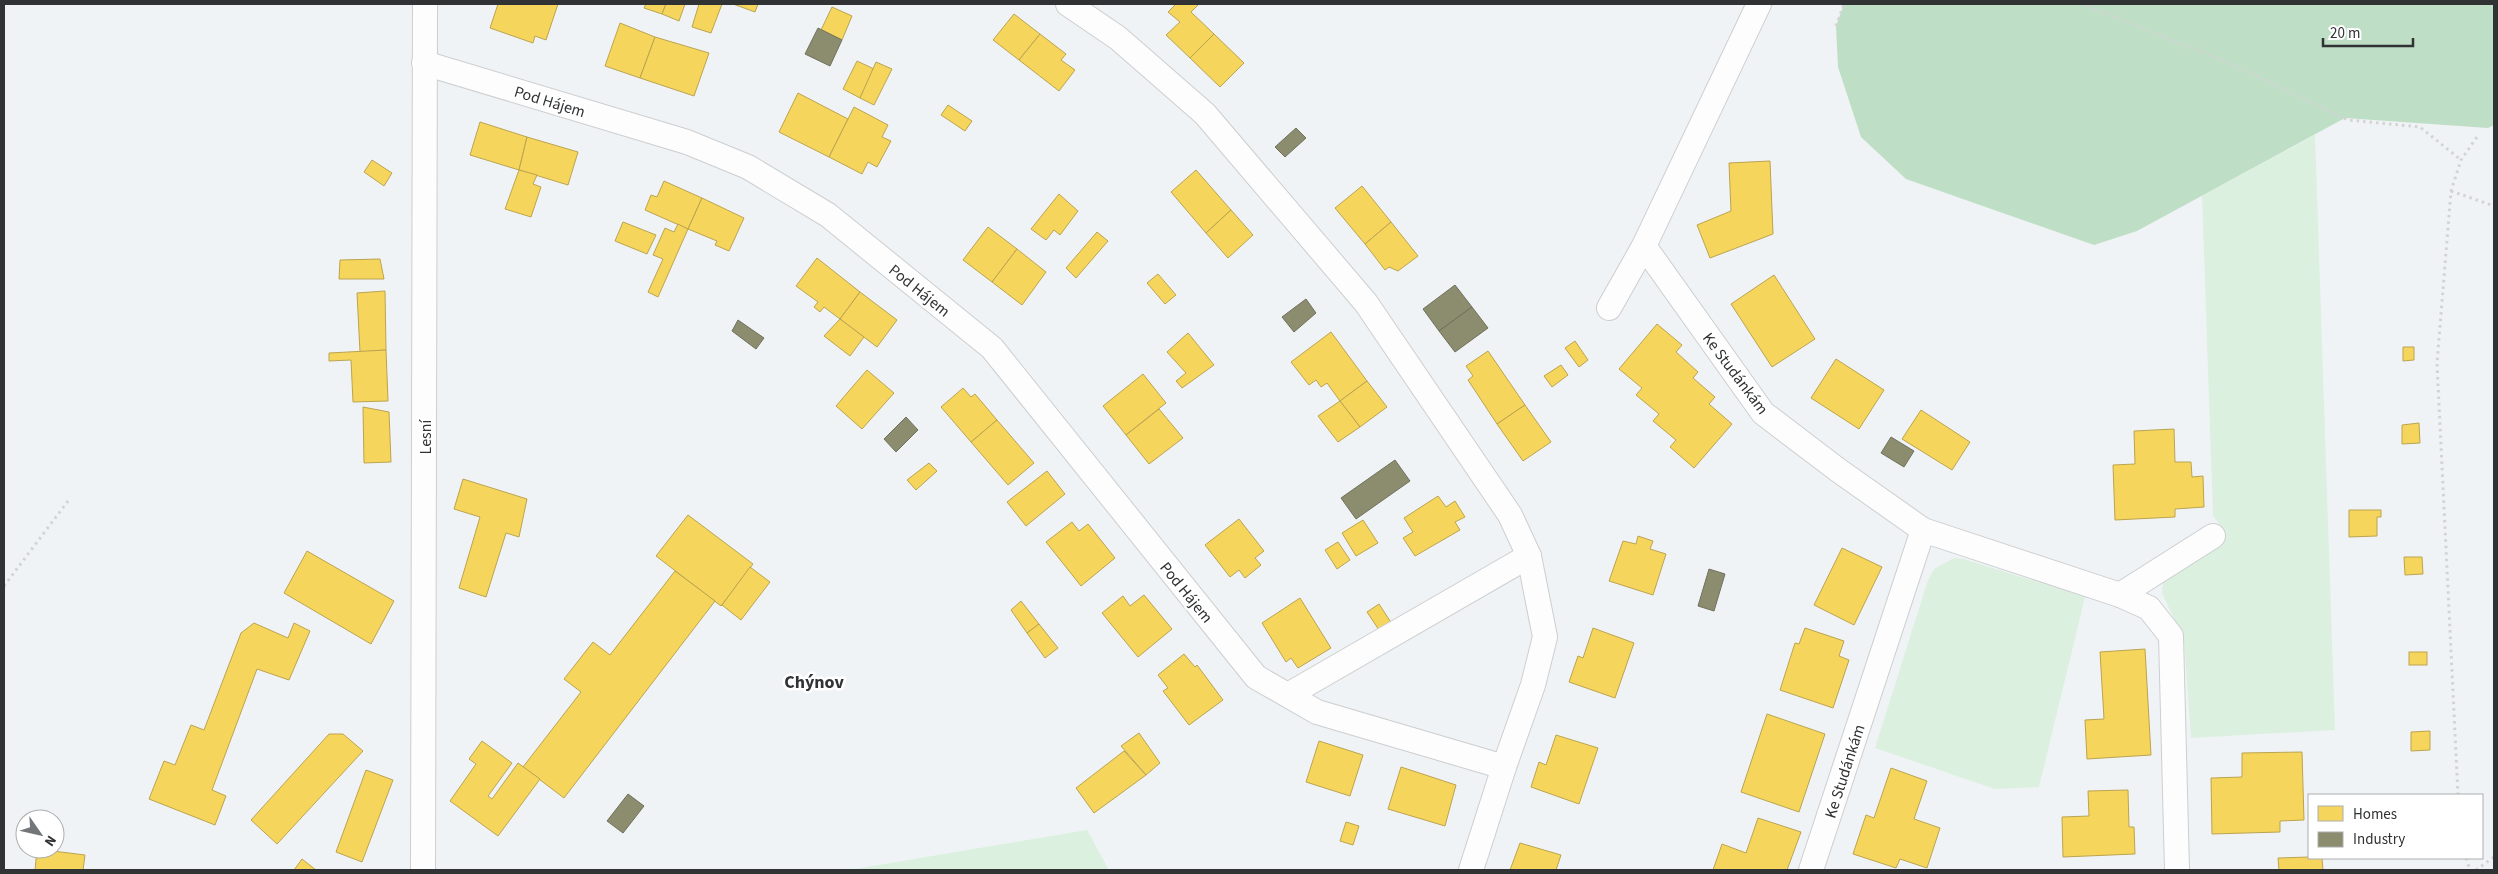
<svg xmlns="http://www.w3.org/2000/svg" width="2498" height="874" viewBox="0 0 2498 874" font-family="'Source Sans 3',sans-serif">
<rect width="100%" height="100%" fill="#f0f3f5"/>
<g fill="#dbf0df">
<polygon points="2315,135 2335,730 2191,738 2184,640 2162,593 2163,583 2168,574 2223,540 2222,527 2213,516 2202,196"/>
<polygon points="1954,558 1964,559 2085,597 2039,787 1995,789 1875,748 1928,580 1934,569"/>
<polygon points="1087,830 1109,870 849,870"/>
</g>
<polygon fill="#bedfc5" points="1844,4 2494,4 2494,125 2488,128 2345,118 2137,231 2094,245 1906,179 1861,137 1838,67 1836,26"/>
<g fill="#f6d55c" stroke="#bba450">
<polygon points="498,4 558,4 546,40 535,36 533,43 490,28"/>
<polygon points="646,4 666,4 662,14 644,8"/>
<polygon points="666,4 685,4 679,21 662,14"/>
<polygon points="699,4 722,4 711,33 692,27"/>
<polygon points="733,4 758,4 755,12"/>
<polygon points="1176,4 1199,4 1191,12 1214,34 1190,58 1166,35 1180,22 1168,12"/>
<polygon points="832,7 852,16 842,40 821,30"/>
<polygon points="1014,14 1040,34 1019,60 993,40"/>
<polygon points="620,23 655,37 640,78 605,66"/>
<polygon points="1040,34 1066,54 1061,60 1075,70 1059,91 1019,60"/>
<polygon points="1214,34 1244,63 1220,87 1190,58"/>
<polygon points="655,37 709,53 694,96 640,78"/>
<polygon points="857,61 874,69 860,98 843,89"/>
<polygon points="876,62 892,69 874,105 860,98"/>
<polygon points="798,93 848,119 829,157 779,132"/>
<polygon points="948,105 972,121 965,131 941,115"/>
<polygon points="854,107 888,125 882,137 891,141 877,167 868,162 862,174 829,157"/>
<polygon points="480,122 527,137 519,170 470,155"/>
<polygon points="527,137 578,152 568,185 519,170"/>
<polygon points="372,160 392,173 384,186 364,172"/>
<polygon points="1770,161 1773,234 1710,258 1697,225 1731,211 1729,163"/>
<polygon points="519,170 537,175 533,184 541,187 531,217 505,209"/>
<polygon points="1196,170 1231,210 1206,233 1171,192"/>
<polygon points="664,181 702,198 688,229 645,210 651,195 657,197"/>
<polygon points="1362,186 1391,222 1365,244 1335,208"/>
<polygon points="1059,194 1078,211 1060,235 1054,230 1046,240 1031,229"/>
<polygon points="702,198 744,218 729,251 715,245 717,241 688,229"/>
<polygon points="1231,210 1253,235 1228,258 1206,233"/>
<polygon points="623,222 656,235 647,254 615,241"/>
<polygon points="1391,222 1418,256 1398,271 1389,267 1385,270 1365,244"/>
<polygon points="678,224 688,229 658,297 648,292 663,259 653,255 665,228 674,232"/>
<polygon points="988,227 1017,249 992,282 963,260"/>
<polygon points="1097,232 1108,241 1076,278 1066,268"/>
<polygon points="1017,249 1046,272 1022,305 992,282"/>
<polygon points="817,258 860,292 840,319 824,307 820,312 814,307 818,302 796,286"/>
<polygon points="380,259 384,279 339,279 340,260"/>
<polygon points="1158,274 1176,295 1165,304 1147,283"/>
<polygon points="1774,275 1815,339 1772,367 1731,304"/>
<polygon points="385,291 386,350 360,352 357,293"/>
<polygon points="860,292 897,320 877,347 840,319"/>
<polygon points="840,319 864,337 850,356 824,336"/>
<polygon points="1657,324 1682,345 1676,352 1698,372 1693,378 1715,397 1709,404 1732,424 1694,468 1670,447 1676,440 1653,421 1659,414 1636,395 1642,388 1619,369"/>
<polygon points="1331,332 1367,381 1340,401 1327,383 1321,387 1316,380 1309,385 1291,362"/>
<polygon points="1188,333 1214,365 1182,388 1176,381 1186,373 1167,352"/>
<polygon points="1575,341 1588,360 1579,367 1565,348"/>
<polygon points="2403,347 2414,347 2414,360 2403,361"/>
<polygon points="386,350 388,401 353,402 351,360 329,361 329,353"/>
<polygon points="1488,351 1525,405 1497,424 1468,380 1473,376 1466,366"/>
<polygon points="1836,359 1884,390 1859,429 1811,398"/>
<polygon points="1561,365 1568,375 1552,387 1544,376"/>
<polygon points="867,370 894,393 862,429 836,406"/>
<polygon points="1143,374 1166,403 1126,435 1103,406"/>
<polygon points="1367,381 1387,407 1360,427 1340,401"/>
<polygon points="963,388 971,397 975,394 997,420 971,442 941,407"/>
<polygon points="1340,401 1360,427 1338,442 1318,416"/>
<polygon points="1525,405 1551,442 1523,461 1497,424"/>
<polygon points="363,407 389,412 391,462 364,463"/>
<polygon points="1159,409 1183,438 1149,464 1126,435"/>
<polygon points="1921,410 1970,442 1952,470 1902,439"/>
<polygon points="997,420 1034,463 1008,485 971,442"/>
<polygon points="2419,423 2420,443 2402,444 2402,425"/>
<polygon points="2174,429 2175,462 2191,462 2192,477 2203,476 2204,507 2175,509 2175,517 2115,520 2113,465 2135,464 2134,431"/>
<polygon points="929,463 937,471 916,490 907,480"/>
<polygon points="1047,471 1065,494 1026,526 1007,502"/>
<polygon points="463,479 527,499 519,537 506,533 486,597 459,588 480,517 454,509"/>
<polygon points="1438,496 1446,507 1455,501 1465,517 1455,522 1460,530 1415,556 1403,538 1413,532 1404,518"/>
<polygon points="2349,510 2381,510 2381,517 2377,517 2377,536 2349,537"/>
<polygon points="688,515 753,564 721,606 656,556"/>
<polygon points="1239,519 1264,551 1255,558 1261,565 1245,578 1239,570 1230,577 1205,545"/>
<polygon points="1363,520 1378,543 1356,556 1342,533"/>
<polygon points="1072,522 1079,531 1088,524 1115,558 1081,586 1046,542"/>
<polygon points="1638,536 1653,541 1650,549 1666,554 1653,595 1609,581 1623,541 1636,544"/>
<polygon points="1338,542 1350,560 1337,569 1325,550"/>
<polygon points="1842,548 1882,567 1854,625 1814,605"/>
<polygon points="307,551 394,601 371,644 284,593"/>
<polygon points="2404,557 2422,557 2423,574 2405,575"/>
<polygon points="750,567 770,582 741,620 722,605"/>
<polygon points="675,571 715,601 564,798 523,767 581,692 564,679 593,642 610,655"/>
<polygon points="1144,595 1172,629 1138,657 1102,613 1123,596 1130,606"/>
<polygon points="1300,598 1331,648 1298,668 1291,658 1286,662 1262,623"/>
<polygon points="1021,601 1039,624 1027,633 1011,610"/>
<polygon points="1379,604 1392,624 1379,630 1367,612"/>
<polygon points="254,623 288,638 294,623 310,631 289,680 257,669 212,790 226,796 215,825 149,799 164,761 175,765 191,725 204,730 241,633"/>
<polygon points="1039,624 1058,648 1045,658 1027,633"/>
<polygon points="1593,628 1634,643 1615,698 1569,682 1578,656 1583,658"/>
<polygon points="1805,628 1844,641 1839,656 1849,660 1833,708 1780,690 1795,643 1799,644"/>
<polygon points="2145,649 2151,755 2087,759 2085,720 2104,719 2100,652"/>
<rect x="2409" y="652" width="18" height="13"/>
<polygon points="1184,654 1195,667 1197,665 1223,700 1189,725 1163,691 1168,688 1158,675"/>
<polygon points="1767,714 1825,734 1799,812 1741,792"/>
<polygon points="2430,731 2430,750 2411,751 2411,732"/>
<polygon points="1139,733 1160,763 1146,775 1121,746"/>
<polygon points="329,734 343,734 363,751 277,844 251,820"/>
<polygon points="1556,735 1598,748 1579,804 1531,787 1539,762 1546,765"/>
<polygon points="482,741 512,763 488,796 492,799 518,763 540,779 498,836 450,801 476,764 469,759"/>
<polygon points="1319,741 1363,755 1350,796 1306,782"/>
<polygon points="1124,751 1146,775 1094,813 1076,788"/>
<polygon points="2302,752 2304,820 2280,821 2280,832 2212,834 2211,778 2242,777 2242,753"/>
<polygon points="1401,767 1456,785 1445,826 1388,809"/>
<polygon points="1891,768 1927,781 1914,819 1940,828 1927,868 1900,859 1896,868 1853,854 1866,815 1874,818"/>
<polygon points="366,770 393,780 362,862 336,852"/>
<polygon points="2128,790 2129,827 2134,827 2135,854 2063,857 2062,817 2089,816 2088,791"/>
<polygon points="1758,818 1801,832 1787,870 1713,870 1722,844 1746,853"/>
<polygon points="1346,822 1359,826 1353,845 1340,841"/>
<polygon points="1520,843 1561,855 1556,870 1510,870"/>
<polygon points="37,849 85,855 83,870 35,870"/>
<polygon points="2309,857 2322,858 2323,870 2279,870 2278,858"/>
<polygon points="302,859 316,870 294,870"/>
</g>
<g fill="#8c8c6e" stroke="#70715d">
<polygon points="818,28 842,40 830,66 805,54"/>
<polygon points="1296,128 1306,138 1285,157 1275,147"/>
<polygon points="1455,285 1472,307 1439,331 1423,309"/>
<polygon points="1306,299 1316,313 1294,332 1282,317"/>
<polygon points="1472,307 1488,328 1455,352 1439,331"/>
<polygon points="738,320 764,338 756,349 732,331"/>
<polygon points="906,417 918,430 896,452 884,439"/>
<polygon points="1891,437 1914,451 1904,467 1881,453"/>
<polygon points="1395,460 1410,481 1356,519 1341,498"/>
<polygon points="1709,569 1725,574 1714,611 1698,606"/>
<polygon points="628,794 644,806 623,833 607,821"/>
</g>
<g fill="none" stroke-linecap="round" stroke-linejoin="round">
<defs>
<g id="minor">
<polyline points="1068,4 1118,38 1205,114 1366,303 1510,515 1529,556 1545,637 1533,685 1504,767 1471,870"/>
<polyline points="424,63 687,142 748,167 828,215 992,348 1256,677 1317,712 1504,767"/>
<polyline points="1644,246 1763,413 1838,470 1923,530 2120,595 2149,608 2171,636 2177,870"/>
<polyline points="1609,308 1644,246 1759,4"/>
<polyline points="2120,595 2213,536"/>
<polyline points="1288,695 1529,556"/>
<polyline points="423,870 425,4"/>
<polyline points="1811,870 1923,530"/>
</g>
</defs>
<use href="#minor" stroke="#cccecf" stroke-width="26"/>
<g stroke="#d2d3d4" stroke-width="3" stroke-dasharray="2.5 4" stroke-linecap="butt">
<polyline points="2082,4 2229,63 2348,120 2420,127 2461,160"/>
<polyline points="1836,26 1844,4"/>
<polyline points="2451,191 2494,206"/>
<polyline points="4,586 68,501"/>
<polyline points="2458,795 2437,363 2451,191 2461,160 2479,134"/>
<polyline points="2466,858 2470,870"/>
<polyline points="2476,870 2494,857"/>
</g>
<use href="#minor" stroke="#fdfdfe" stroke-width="24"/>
</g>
<g text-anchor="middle" stroke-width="5" stroke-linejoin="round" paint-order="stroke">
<g font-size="16" fill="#303234" stroke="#fff">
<text transform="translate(550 101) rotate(17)" y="6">Pod Hájem</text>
<text transform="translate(920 290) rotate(39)" y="6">Pod Hájem</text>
<text transform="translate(1736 373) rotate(53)" y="6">Ke Studánkám</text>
<text transform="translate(425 437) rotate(-90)" y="6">Lesní</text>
<text transform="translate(1187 592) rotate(51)" y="6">Pod Hájem</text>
<text transform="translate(1844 771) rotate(-72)" y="6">Ke Studánkám</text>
</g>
<g font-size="18" font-weight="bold" fill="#303234" stroke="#fff">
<text x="814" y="688">Chýnov</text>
</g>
</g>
<rect width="2498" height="874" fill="none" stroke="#303234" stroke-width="10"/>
<rect x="2308" y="794" width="175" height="65" fill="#ffffff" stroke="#acadae"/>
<rect x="2318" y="806" width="25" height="15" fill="#f6d55c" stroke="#acadae"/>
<text x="2353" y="819" font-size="15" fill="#303234">Homes</text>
<rect x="2318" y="832" width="25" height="15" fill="#8c8c6e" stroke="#acadae"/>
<text x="2353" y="844" font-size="15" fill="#303234">Industry</text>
<g transform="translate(40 834) rotate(124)"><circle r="24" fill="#ffffff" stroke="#acadae"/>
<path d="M0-4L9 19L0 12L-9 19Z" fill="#737678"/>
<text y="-8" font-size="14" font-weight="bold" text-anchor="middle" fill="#303234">N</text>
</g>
<path d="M2323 38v8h90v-8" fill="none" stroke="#303234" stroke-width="2.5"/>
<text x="2330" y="38" font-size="15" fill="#303234" stroke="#ffffff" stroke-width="4" paint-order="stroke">20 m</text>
</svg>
